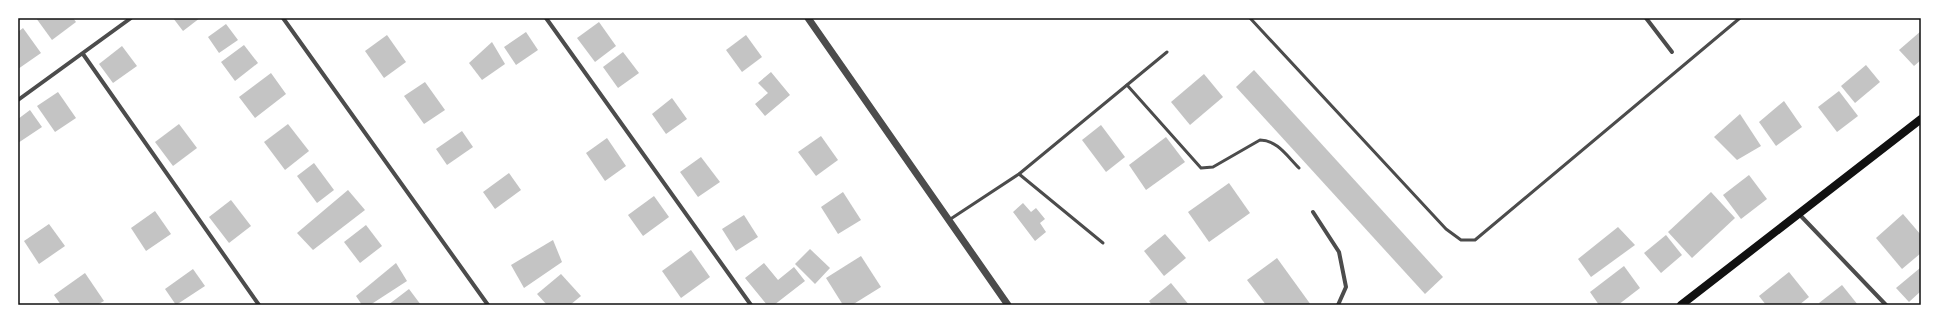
<svg xmlns="http://www.w3.org/2000/svg" width="1939" height="323" viewBox="0 0 1939 323" font-family="'PT Sans Narrow',sans-serif">
<rect width="100%" height="100%" fill="#fff"/>
<g fill="#c4c4c4">
<polygon points="36,18 73,18 76,22 52,40"/>
<polygon points="173,18 200,18 183,31"/>
<polygon points="599,22 616,46 595,62 577,38"/>
<polygon points="226,24 238,40 219,53 208,37"/>
<polygon points="23,28 41,53 18,69 18,32"/>
<polygon points="1921,31 1921,60 1914,66 1899,50"/>
<polygon points="526,32 538,50 516,65 504,47"/>
<polygon points="387,35 406,62 384,78 365,51"/>
<polygon points="746,35 762,57 742,72 726,50"/>
<polygon points="492,42 505,64 482,80 469,63"/>
<polygon points="244,45 258,63 235,81 221,62"/>
<polygon points="122,46 137,66 113,83 99,64"/>
<polygon points="623,52 639,73 618,88 603,67"/>
<polygon points="1866,65 1880,82 1855,103 1841,86"/>
<polygon points="1254,70 1443,277 1425,294 1236,87"/>
<polygon points="771,72 790,95 765,116 755,104 768,93 758,83"/>
<polygon points="271,73 286,94 255,118 239,97"/>
<polygon points="1204,74 1223,97 1190,125 1171,102"/>
<polygon points="425,82 445,110 424,124 404,96"/>
<polygon points="1839,91 1858,116 1837,132 1818,107"/>
<polygon points="58,92 76,118 55,132 37,106"/>
<polygon points="672,98 687,119 666,134 652,114"/>
<polygon points="1784,101 1802,127 1776,146 1759,122"/>
<polygon points="30,110 42,127 18,143 18,119"/>
<polygon points="1740,114 1761,146 1737,160 1714,137"/>
<polygon points="179,124 197,148 173,166 155,142"/>
<polygon points="288,124 309,151 285,170 264,142"/>
<polygon points="1101,125 1125,157 1106,172 1082,140"/>
<polygon points="462,131 473,147 447,165 436,149"/>
<polygon points="821,136 838,160 816,176 798,152"/>
<polygon points="1166,137 1185,162 1146,190 1129,165"/>
<polygon points="607,138 626,166 605,181 586,153"/>
<polygon points="701,157 720,182 698,197 680,172"/>
<polygon points="314,163 334,190 317,203 297,176"/>
<polygon points="509,173 521,190 495,209 483,192"/>
<polygon points="1749,175 1767,199 1741,219 1723,195"/>
<polygon points="1229,183 1250,213 1209,242 1188,212"/>
<polygon points="348,190 365,210 313,250 297,233"/>
<polygon points="843,192 861,220 838,234 821,207"/>
<polygon points="1711,192 1735,218 1692,258 1668,232"/>
<polygon points="654,196 669,217 643,236 628,215"/>
<polygon points="231,200 251,226 229,243 209,217"/>
<polygon points="1023,203 1031,212 1036,208 1045,219 1040,223 1046,232 1035,241 1013,212"/>
<polygon points="155,211 171,234 146,251 131,228"/>
<polygon points="1903,214 1921,235 1921,253 1902,269 1876,238"/>
<polygon points="744,215 758,237 736,251 722,229"/>
<polygon points="49,224 65,246 39,264 24,241"/>
<polygon points="366,225 382,246 360,263 344,242"/>
<polygon points="1618,227 1635,245 1591,277 1578,259"/>
<polygon points="1165,234 1186,258 1164,276 1144,251"/>
<polygon points="1666,235 1682,255 1661,273 1644,253"/>
<polygon points="553,240 562,262 524,288 511,265"/>
<polygon points="810,249 830,268 815,284 795,264"/>
<polygon points="691,250 710,277 681,298 662,271"/>
<polygon points="861,256 881,287 852,305 843,305 826,278"/>
<polygon points="1277,258 1311,305 1266,305 1247,280"/>
<polygon points="396,263 407,281 370,305 362,305 356,296"/>
<polygon points="764,263 778,280 794,267 805,281 774,305 767,305 745,278"/>
<polygon points="1624,266 1640,288 1618,305 1599,305 1590,292"/>
<polygon points="1920,268 1921,270 1921,291 1909,302 1896,288"/>
<polygon points="193,269 205,286 176,305 165,289"/>
<polygon points="1789,272 1809,297 1799,305 1766,305 1759,296"/>
<polygon points="85,273 104,301 97,305 61,305 54,295"/>
<polygon points="561,274 581,296 570,305 547,305 537,294"/>
<polygon points="1171,283 1189,305 1152,305 1149,301"/>
<polygon points="1842,285 1858,305 1821,305 1819,303"/>
<polygon points="409,289 421,305 388,305"/>
</g>
<g fill="none" stroke-linecap="round" stroke-linejoin="round">
<g stroke="#4c4c4c" stroke-width="3">
<polyline points="1250,18 1446,229 1461,240 1475,240 1740,18"/>
<path d="M1127,85L1201,168L1213,167L1260,140C1277,140 1287,156 1299,168"/>
<polyline points="1019,174 1103,243"/>
<polyline points="949,220 1019,174 1167,52"/>
</g>
<g stroke="#4c4c4c" stroke-width="4">
<polyline points="283,18 488,305"/>
<polyline points="546,18 751,305"/>
<polyline points="1646,18 1672,52"/>
<polyline points="83,54 259,305"/>
<polyline points="18,100 131,18"/>
<polyline points="1313,212 1339,252 1346,287 1338,305"/>
<polyline points="1799,214 1886,305"/>
</g>
<polyline stroke="#4c4c4c" stroke-width="7" points="808,18 1008,305"/>
<polyline stroke="#111" stroke-width="8" points="1681,305 1921,119"/>
</g>
<rect width="1939" height="323" fill="none" stroke="#ffffff" stroke-width="38"/>
<rect x="19" y="19" width="1901" height="285" fill="none" stroke="#111" stroke-width="1.5"/>
</svg>
